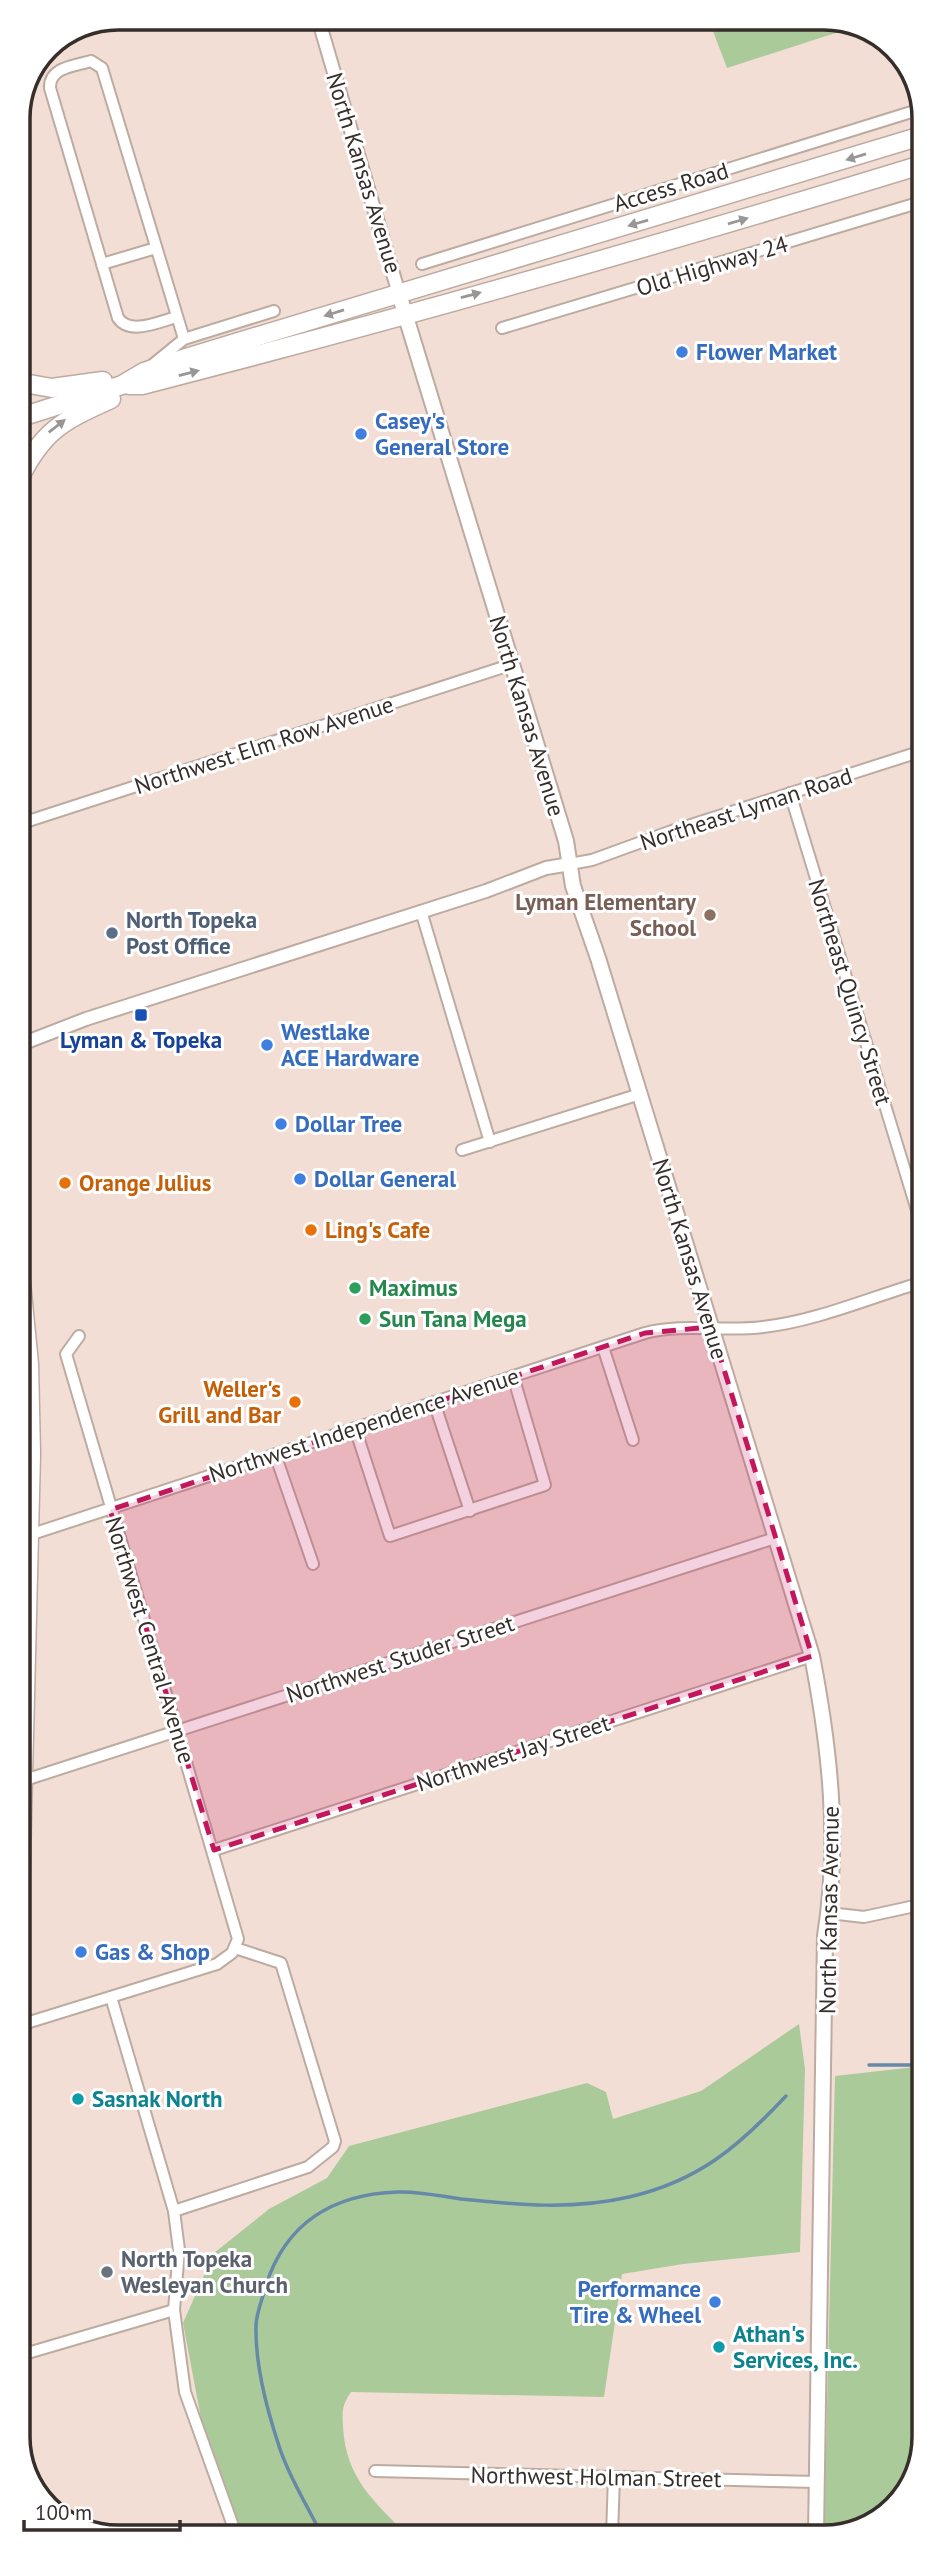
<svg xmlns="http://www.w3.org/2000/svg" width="942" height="2555" viewBox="0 0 942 2555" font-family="'PT Sans',sans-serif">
<rect width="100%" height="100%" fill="#f2ded5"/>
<g fill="#abca9a">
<polygon points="708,18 831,18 854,27 727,68"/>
<path d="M799,2024L805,2069L800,2252L683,2264L622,2274L604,2397L351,2392C342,2405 342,2412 343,2427C346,2479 374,2501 408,2536L244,2537L204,2434L183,2323L214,2253L269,2209L327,2178L349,2146L587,2083L606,2092L613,2119L701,2091Z"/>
<polygon points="924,2066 924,2437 904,2498 850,2534 824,2534 835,2076"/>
</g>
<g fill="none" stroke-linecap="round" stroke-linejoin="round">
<g stroke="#6689a8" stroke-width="3.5">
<polyline points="869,2065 924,2065"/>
<path d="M322,2536C308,2506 289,2478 279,2446C267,2410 255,2365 256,2326C256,2313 263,2298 266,2285C286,2223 333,2194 398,2192C418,2191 440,2196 461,2199C518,2205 573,2210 629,2197C699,2181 739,2146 786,2096"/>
</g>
<defs>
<g id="minor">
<polyline points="102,264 156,248"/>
<polyline points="422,264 921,109"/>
<path d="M177,317C160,321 130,336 118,318L50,88C49,67 75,66 91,61L102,68L184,339"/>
<polyline points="502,328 921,202"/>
<polyline points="151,366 184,339 274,311"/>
<polyline points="790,793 923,1230"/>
<polyline points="19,824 510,665"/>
<polyline points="570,864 592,860 669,832 922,751"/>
<polyline points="421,911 490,1142"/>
<polyline points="462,1150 640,1094"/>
<polyline points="603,1347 633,1440"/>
<polyline points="434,1402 470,1511"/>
<polyline points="355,1428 390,1536 545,1485 513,1376"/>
<polyline points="275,1454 313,1564"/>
<path d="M20,1538L645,1333C684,1323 724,1332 763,1327C817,1321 871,1297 923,1282"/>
<polyline points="25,1780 775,1538"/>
<polyline points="214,1850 812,1656"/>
<polyline points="829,1913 864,1917 924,1904"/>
<polyline points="111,1997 174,2211 179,2250 174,2310 185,2392 237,2537"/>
<polyline points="20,2025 217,1964 232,1953 238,1939 66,1354 79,1336"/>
<polyline points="174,2211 308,2167 333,2147 335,2141 281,1963 235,1948"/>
<polyline points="21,2355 174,2310"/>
<polyline points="375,2471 817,2482"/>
<polyline points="612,2535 614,2477"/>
</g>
<g id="tertiary">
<polyline points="318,18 399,294"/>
<polyline points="19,1045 86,1019 486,891 546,868 570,864"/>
</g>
<path id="secondary" d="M399,294L566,841L573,886L598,958L812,1656C830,1749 840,1841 825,1936L816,2534"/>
<polyline id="primary" points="19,1252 30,1364 32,1454 20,1938"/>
<g id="trunk">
<polyline points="18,382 52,388 103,381"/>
<path d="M129,385H142C403,318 663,244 921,165"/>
<polyline points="18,418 122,385 144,372 189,357 921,136"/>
<path d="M18,481C42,431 62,421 111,399"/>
</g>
</defs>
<use href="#minor" stroke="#bdaba2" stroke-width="14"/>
<use href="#tertiary" stroke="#bdaba2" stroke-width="16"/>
<use href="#secondary" stroke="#bdaba2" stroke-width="18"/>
<use href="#primary" stroke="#bdaba2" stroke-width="19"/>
<use href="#trunk" stroke="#bdaba2" stroke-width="21"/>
<use href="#minor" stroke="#fff" stroke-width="10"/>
<use href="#tertiary" stroke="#fff" stroke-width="12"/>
<use href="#secondary" stroke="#fff" stroke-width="14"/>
<use href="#primary" stroke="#fff" stroke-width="16"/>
<use href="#trunk" stroke="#fff" stroke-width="18"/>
</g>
<defs><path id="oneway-solid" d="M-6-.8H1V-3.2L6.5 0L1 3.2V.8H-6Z" transform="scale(1.75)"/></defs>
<g fill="#9a9695">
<use href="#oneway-solid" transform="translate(856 157) rotate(163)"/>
<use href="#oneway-solid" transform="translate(738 221) rotate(-16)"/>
<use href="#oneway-solid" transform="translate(638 223) rotate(164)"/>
<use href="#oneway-solid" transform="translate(471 295) rotate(-15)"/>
<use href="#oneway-solid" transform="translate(334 313) rotate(163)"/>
<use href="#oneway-solid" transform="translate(189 373) rotate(-14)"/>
<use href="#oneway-solid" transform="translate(57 426) rotate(-38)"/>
</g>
<path fill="#c2185b" fill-opacity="0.2" stroke="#c2185b" stroke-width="5" stroke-dasharray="14 9" stroke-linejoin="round" d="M711,1327L812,1656L214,1850L110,1510L645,1333Z"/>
<g fill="#3f7fe0" stroke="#fff" stroke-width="2.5">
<circle cx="682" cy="352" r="7"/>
<circle cx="361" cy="434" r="7"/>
<circle cx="267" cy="1045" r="7"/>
<circle cx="281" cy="1124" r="7"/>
<circle cx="300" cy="1179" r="7"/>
<circle cx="81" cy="1952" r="7"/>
<circle cx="715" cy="2302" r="7"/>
</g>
<circle fill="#8d6e63" stroke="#fff" stroke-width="2.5" cx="710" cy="915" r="7"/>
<circle fill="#5c6f8a" stroke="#fff" stroke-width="2.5" cx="112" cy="933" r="7"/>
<rect fill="#1a4fb4" stroke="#fff" stroke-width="2.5" x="134" y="1008" width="14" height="14" rx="3.5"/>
<g fill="#e8710a" stroke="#fff" stroke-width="2.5">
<circle cx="65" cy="1183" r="7"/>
<circle cx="311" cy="1230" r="7"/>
<circle cx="295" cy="1402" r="7"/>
</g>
<g fill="#2e9e5b" stroke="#fff" stroke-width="2.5">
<circle cx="355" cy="1288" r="7"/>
<circle cx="365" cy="1319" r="7"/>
</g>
<g fill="#0f9aa8" stroke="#fff" stroke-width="2.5">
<circle cx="78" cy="2099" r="7"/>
<circle cx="719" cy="2347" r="7"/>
</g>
<circle fill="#6b7280" stroke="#fff" stroke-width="2.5" cx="107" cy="2272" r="7"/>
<g text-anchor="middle" stroke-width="6" stroke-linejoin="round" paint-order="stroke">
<g font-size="23" fill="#362e2b" stroke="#fff">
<text transform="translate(364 173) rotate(73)" y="8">North Kansas Avenue</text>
<text transform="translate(671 187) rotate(-17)" y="8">Access Road</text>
<text transform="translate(712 266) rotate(-17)" y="8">Old Highway 24</text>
<text transform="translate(527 716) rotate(73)" y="8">North Kansas Avenue</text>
<text transform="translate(264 745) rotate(-18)" y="8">Northwest Elm Row Avenue</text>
<text transform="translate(746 809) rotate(-18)" y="8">Northeast Lyman Road</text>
<text transform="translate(850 992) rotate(73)" y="8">Northeast Quincy Street</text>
<text transform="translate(690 1259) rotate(73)" y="8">North Kansas Avenue</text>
<text transform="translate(364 1425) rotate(-18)" y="8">Northwest Independence Avenue</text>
<text transform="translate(150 1640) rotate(73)" y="8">Northwest Central Avenue</text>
<text transform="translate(400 1659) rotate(-18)" y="8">Northwest Studer Street</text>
<text transform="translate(513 1753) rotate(-18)" y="8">Northwest Jay Street</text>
<text transform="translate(829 1910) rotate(-89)" y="8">North Kansas Avenue</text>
<text transform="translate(596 2477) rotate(1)" y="8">Northwest Holman Street</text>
</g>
<g font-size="23" font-weight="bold" fill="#366cbe" stroke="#fff" text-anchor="start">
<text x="696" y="360">Flower Market</text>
<text x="375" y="429">Casey's<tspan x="375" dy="26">General Store</tspan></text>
<text x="281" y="1040">Westlake<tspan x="281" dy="26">ACE Hardware</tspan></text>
<text x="295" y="1132">Dollar Tree</text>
<text x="314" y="1187">Dollar General</text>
<text x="95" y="1960">Gas &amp; Shop</text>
<text x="701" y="2297" text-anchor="end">Performance<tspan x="701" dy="26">Tire &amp; Wheel</tspan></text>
</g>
<g font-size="23" font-weight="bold" fill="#785e54" stroke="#fff" text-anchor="end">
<text x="696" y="910">Lyman Elementary<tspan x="696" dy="26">School</tspan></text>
</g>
<g font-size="23" font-weight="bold" fill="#4e5e75" stroke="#fff" text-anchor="start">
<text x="126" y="928">North Topeka<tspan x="126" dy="26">Post Office</tspan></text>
</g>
<g font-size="23" font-weight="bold" fill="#164399" stroke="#fff">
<text x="141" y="1048">Lyman &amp; Topeka</text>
</g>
<g font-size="23" font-weight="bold" fill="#c56008" stroke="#fff" text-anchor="start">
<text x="79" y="1191">Orange Julius</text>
<text x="325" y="1238">Ling's Cafe</text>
<text x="281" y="1397" text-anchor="end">Weller's<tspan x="281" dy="26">Grill and Bar</tspan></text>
</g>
<g font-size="23" font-weight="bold" fill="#27864d" stroke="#fff" text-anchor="start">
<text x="369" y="1296">Maximus</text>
<text x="379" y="1327">Sun Tana Mega</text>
</g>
<g font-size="23" font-weight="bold" fill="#0d838f" stroke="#fff" text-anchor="start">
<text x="92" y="2107">Sasnak North</text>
<text x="733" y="2342">Athan's<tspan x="733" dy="26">Services, Inc.</tspan></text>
</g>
<g font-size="23" font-weight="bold" fill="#5b616d" stroke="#fff" text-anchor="start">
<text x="121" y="2267">North Topeka<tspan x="121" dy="26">Wesleyan Church</tspan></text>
</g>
</g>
<path d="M0 0H942V2555H0ZM118 30H824A88 88 0 0 1 912 118V2437A88 88 0 0 1 824 2525H118A88 88 0 0 1 30 2437V118A88 88 0 0 1 118 30Z" fill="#fff" fill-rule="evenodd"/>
<path fill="none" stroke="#362e2b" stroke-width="3.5" d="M118 30H824A88 88 0 0 1 912 118V2437A88 88 0 0 1 824 2525H118A88 88 0 0 1 30 2437V118A88 88 0 0 1 118 30Z"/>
<path d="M24 2520v10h156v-10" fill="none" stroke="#362e2b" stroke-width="3.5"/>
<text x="35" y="2520" font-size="21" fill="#362e2b" stroke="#ffffff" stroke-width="5" paint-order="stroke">100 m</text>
</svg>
